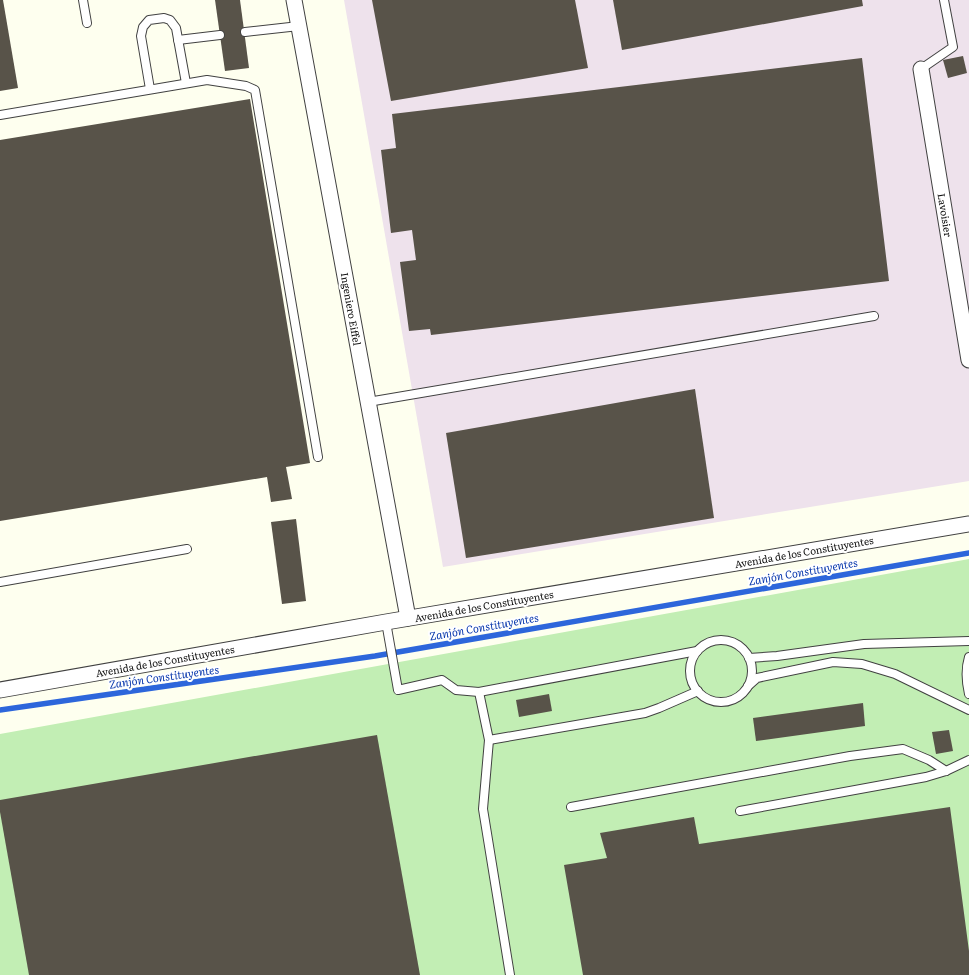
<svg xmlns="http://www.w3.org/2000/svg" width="969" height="975" viewBox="0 0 969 975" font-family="Literata,serif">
<rect width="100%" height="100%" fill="#feffef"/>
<polygon fill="#eee2ec" points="344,0 969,0 969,481 443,567"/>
<polygon fill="#c2eeb4" points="969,559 969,975 0,975 0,734"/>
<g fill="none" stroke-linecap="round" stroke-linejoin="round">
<polyline stroke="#2d66db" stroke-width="5.5" points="0,710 375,656 969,553"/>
</g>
<g fill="#585349">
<polygon points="0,0 3,0 18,88 0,91"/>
<polygon points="215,0 240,0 249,68 225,71"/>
<polygon points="372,0 575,0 588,68 391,101"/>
<polygon points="613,0 862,0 863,6 622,50"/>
<polygon points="963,56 967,73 948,78 943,60"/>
<polygon points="862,58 889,281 431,335 430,329 409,331 400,262 416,260 412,230 391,233 381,150 396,148 392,114"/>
<polygon points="250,99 310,463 286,467 292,499 271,502 267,477 0,521 0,140"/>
<polygon points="695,389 714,518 466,558 446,433"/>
<polygon points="296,519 306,601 282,604 271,522"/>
<polygon points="549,694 552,711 519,717 516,700"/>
<polygon points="863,703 865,726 756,741 753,718"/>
<polygon points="949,730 953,751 936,754 932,732"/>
<polygon points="377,735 420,975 29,975 0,812 0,800"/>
<polygon points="950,807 969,951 969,975 583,975 564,865 607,858 600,833 694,817 699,844"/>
</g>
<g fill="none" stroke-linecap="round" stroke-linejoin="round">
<defs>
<g id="lane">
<polyline points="83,0 87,23"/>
<polyline points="245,32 299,26"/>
<polyline points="178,40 220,35"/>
<polyline points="921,69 953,47 944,0"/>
<polyline points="150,89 141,36 143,27 149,20 164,18 170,20 176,28 186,83"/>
<polyline points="0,115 207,80 246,86 255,90 318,457"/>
<polyline points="368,402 874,316"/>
<polyline points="0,582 187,549"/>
<polyline points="386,622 398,690 442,680 456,690 479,692 697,651"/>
<circle cx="721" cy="671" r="31"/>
<path d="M969,657C965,670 966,681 969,694"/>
<polyline points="749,658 777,656 864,644 969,641"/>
<polyline points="748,686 757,678 833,662 862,664 895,674 969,710"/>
<polyline points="479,692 489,740 483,809 510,975"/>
<polyline points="489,740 645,713 659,708 698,691"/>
<polyline points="571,807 850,756 903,749 929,760 946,771"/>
<polyline points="740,811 926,777 946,771 969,760"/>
</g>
<g id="street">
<polyline points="294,0 408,618"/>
<polyline points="921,69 969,360"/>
<polyline points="0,690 386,622 969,524"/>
</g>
</defs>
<use href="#lane" stroke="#414141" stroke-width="10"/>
<use href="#street" stroke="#414141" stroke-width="17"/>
<use href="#lane" stroke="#fff" stroke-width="8"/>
<use href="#street" stroke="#fff" stroke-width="15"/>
</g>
<g text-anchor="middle" stroke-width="4" stroke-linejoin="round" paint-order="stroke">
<g font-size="10" fill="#0e0e0e" stroke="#fff">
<text transform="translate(945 215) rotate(81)" y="4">Lavoisier</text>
<text transform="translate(351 309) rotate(80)" y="4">Ingeniero Eiffel</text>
<text transform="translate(804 552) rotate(-10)" y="4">Avenida de los Constituyentes</text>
<text transform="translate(484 606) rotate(-10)" y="4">Avenida de los Constituyentes</text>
<text transform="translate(165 661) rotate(-10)" y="4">Avenida de los Constituyentes</text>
</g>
<g font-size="11" font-style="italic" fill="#0a39ad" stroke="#fff">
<text transform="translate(803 572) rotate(-10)" y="4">Zanjón Constituyentes</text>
<text transform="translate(484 627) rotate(-10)" y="4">Zanjón Constituyentes</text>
<text transform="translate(164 677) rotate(-8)" y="4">Zanjón Constituyentes</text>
</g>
</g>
</svg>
